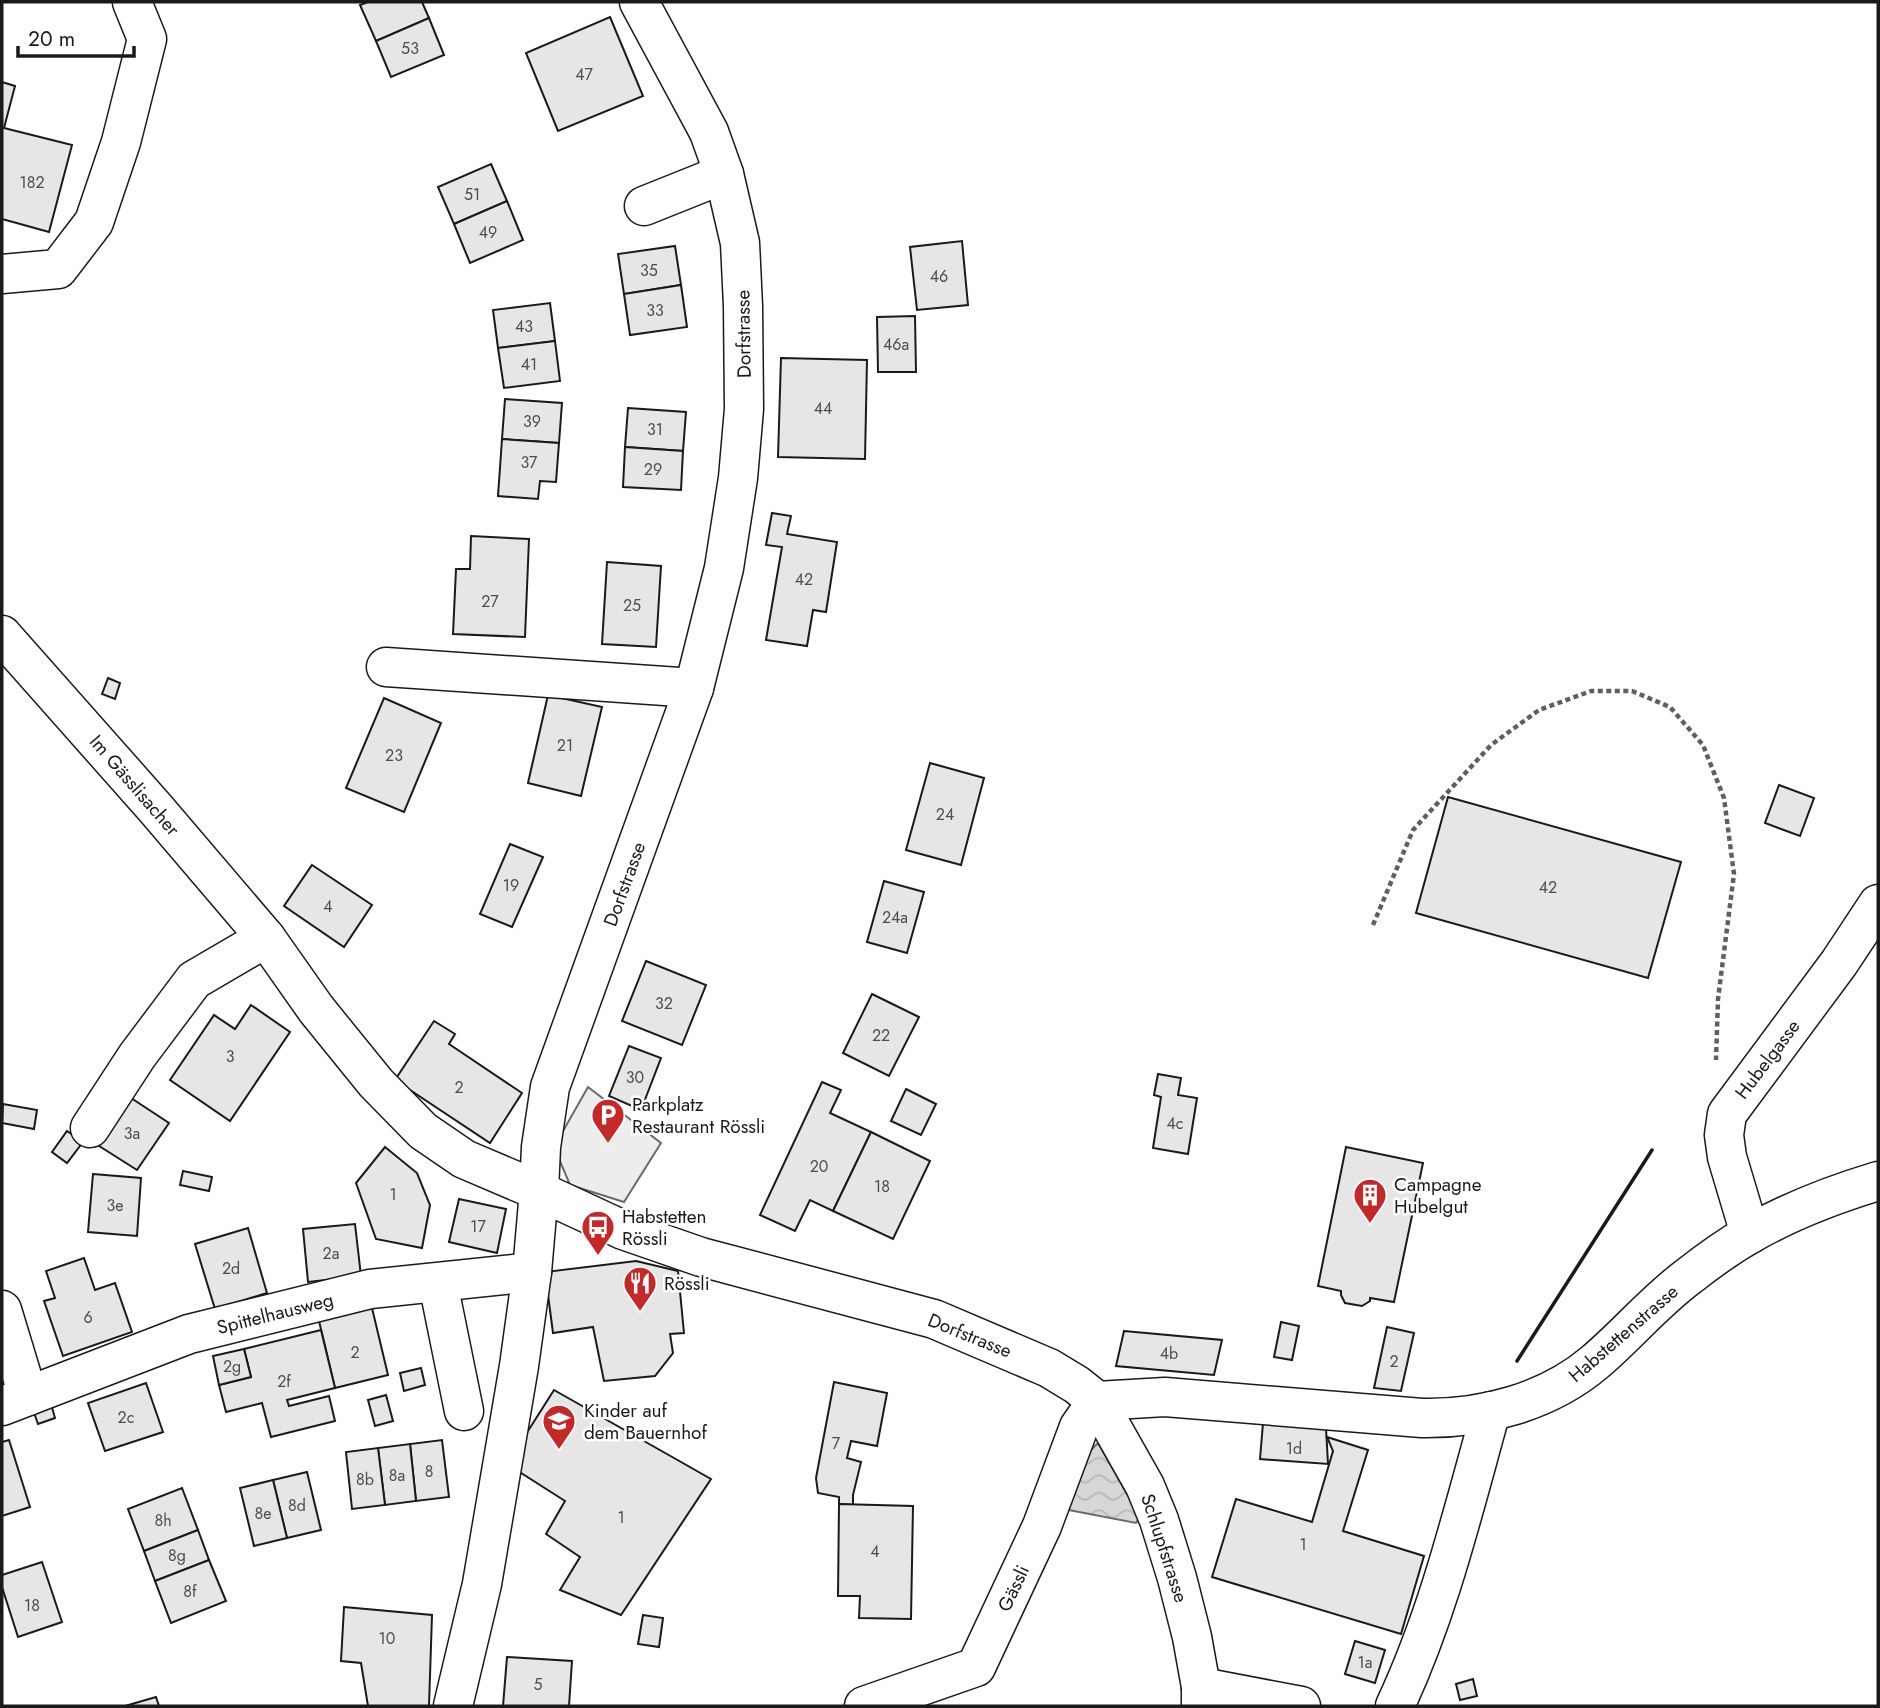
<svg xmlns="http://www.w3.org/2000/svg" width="1880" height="1708" viewBox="0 0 1880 1708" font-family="Jost,sans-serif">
<defs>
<pattern id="water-waves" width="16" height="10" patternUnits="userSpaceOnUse" patternTransform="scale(1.75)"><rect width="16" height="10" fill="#d7d7d7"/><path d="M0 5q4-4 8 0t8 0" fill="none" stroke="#b8b8b8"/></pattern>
</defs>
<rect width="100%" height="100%" fill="#fff"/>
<polygon fill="#ededed" stroke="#6a6a6a" stroke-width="2" points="588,1087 661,1143 624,1202 570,1185 554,1147"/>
<polygon fill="url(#water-waves)" stroke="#6a6a6a" stroke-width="2" points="1098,1443 1140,1517 1136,1523 1053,1507 1067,1474"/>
<g fill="#e6e6e6" stroke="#1a1a1a" stroke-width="2">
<polygon points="368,2 422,2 429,18 376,41 360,5"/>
<polygon points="610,17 643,96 558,131 526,53"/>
<polygon points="429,18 444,55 391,77 376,41"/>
<polygon points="2,82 15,86 4,128 72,145 49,232 2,219"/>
<polygon points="491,164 507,201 454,224 438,187"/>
<polygon points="507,201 523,240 470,263 454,224"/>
<polygon points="962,241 968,305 917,310 910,247"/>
<polygon points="675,246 681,285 624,294 618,254"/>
<polygon points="681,285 687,327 630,335 624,294"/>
<polygon points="550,303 555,341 498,348 493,310"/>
<polygon points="915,316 916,372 878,372 877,317"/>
<polygon points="555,341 560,381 504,388 498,348"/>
<polygon points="781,358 867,360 865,459 778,457"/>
<polygon points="505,399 562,403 559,443 502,439"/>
<polygon points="628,408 686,412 683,451 625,447"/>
<polygon points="502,439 559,443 556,482 540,481 538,499 498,496"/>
<polygon points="625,447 683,451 681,490 623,487"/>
<polygon points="772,513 791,516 787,534 837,542 826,612 813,610 807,646 766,640 782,547 766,545"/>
<polygon points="471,536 529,539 525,637 453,634 456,569 470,569"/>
<polygon points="607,562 661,566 656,647 602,644"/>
<polygon points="108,678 120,683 115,699 102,694"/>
<polygon points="548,695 602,707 581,796 528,783"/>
<polygon points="384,698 441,723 404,812 346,788"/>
<polygon points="930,763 984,778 961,865 906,850"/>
<polygon points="1779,785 1814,798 1800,836 1765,823"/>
<polygon points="1448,797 1681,862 1648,978 1416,913"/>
<polygon points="510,844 543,857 512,927 480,914"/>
<polygon points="312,865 372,905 344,947 284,906"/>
<polygon points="884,881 924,892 907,953 867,942"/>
<polygon points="646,961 706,985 682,1045 622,1021"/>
<polygon points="872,994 919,1017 889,1076 843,1053"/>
<polygon points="251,1005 290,1032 230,1121 170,1080 214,1015 235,1029"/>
<polygon points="434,1021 455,1034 449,1044 522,1093 490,1143 395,1080"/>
<polygon points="629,1046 661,1058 641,1110 609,1096"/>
<polygon points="1158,1074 1181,1078 1178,1095 1197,1098 1188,1154 1153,1148 1161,1097 1154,1095"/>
<polygon points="822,1082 841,1090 830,1113 871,1132 833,1211 810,1200 795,1231 760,1215"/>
<polygon points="906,1089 936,1104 921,1135 891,1121"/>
<polygon points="128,1096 169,1123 137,1170 96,1144"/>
<polygon points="3,1104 37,1110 34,1129 2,1123"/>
<polygon points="67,1131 83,1142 67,1163 52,1152"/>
<polygon points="871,1132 930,1161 893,1239 833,1211"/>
<polygon points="385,1147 417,1173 430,1205 422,1248 376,1239 356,1183"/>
<polygon points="1346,1147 1423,1163 1394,1302 1370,1298 1370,1301 1362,1306 1345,1303 1341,1295 1341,1291 1318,1286"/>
<polygon points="183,1171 212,1177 209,1191 180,1185"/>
<polygon points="93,1174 141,1178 137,1236 88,1232"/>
<polygon points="459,1199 506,1209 497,1253 449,1242"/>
<polygon points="355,1224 361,1276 308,1282 303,1229"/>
<polygon points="248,1228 267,1293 215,1309 195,1244"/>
<polygon points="84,1258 95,1290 115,1283 132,1332 63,1356 44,1301 55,1298 46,1271"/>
<polygon points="636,1261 678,1271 684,1333 670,1334 673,1353 655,1376 604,1381 593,1327 553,1333 545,1272"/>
<polygon points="372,1308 388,1375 335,1388 319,1321"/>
<polygon points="1281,1322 1299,1326 1292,1360 1274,1357"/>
<polygon points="1387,1327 1414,1333 1401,1391 1374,1388"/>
<polygon points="321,1330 335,1388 287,1400 289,1406 329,1396 335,1421 271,1437 262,1403 226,1412 219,1385 251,1377 244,1349"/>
<polygon points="1124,1331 1222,1340 1214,1375 1116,1366"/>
<polygon points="244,1349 251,1377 219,1385 213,1356"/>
<polygon points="421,1368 425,1385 404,1391 400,1373"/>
<polygon points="834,1382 887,1393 877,1446 851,1441 847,1458 861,1462 853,1495 853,1505 839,1504 839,1497 818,1493 816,1478"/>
<polygon points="146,1383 163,1432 105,1451 88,1403"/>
<polygon points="554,1390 711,1479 621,1615 560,1590 580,1557 546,1534 565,1501 507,1464"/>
<polygon points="386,1395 393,1421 375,1426 368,1400"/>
<polygon points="51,1404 55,1418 38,1424 33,1410"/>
<polygon points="1263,1423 1326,1428 1328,1464 1260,1459"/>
<polygon points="1327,1437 1368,1450 1343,1531 1424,1556 1401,1634 1212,1577 1236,1499 1312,1522 1333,1451"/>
<polygon points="9,1440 30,1507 2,1516 2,1442"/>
<polygon points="442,1440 449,1497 416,1501 410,1444"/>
<polygon points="410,1444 416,1501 385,1505 378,1448"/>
<polygon points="378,1448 385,1505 352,1509 346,1452"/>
<polygon points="307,1472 321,1530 287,1538 273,1480"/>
<polygon points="273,1480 287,1538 254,1546 240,1488"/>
<polygon points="182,1488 198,1530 144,1551 128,1509"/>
<polygon points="839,1504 913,1506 911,1619 859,1618 860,1596 838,1596"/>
<polygon points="198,1530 209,1560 155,1581 144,1551"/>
<polygon points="209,1560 226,1601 171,1623 155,1581"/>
<polygon points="42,1562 62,1622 18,1637 2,1587 2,1575"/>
<polygon points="344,1607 432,1615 429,1706 368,1706 361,1663 341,1661"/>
<polygon points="643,1615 663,1618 659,1647 638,1644"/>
<polygon points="1355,1641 1385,1650 1375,1683 1345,1674"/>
<polygon points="507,1657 572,1661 569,1706 503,1706"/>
<polygon points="1473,1679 1477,1696 1460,1700 1456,1684"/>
<polygon points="156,1697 159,1706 125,1706"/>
</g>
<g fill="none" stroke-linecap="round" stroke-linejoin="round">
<defs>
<g id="minor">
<polyline points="644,206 724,174"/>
<polyline points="2,274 58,269 94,222 121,142 147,39 132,2"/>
<polyline points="2,635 156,809 266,938 316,1009 376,1083 423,1131 464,1159 539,1191 623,1230 701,1257 934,1319 1049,1368 1077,1385 1097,1401 1145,1486 1159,1520 1177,1578 1192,1637 1201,1687 1201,1706"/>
<polyline points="386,667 694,688"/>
<polyline points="90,1128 137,1056 194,980 266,938"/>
<polyline points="1750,1234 1727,1157 1724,1135 1727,1114 1839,963 1878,904"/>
<polyline points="438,1283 464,1411"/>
<polyline points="2,1310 28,1396"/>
<path d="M1097,1401L1165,1397L1422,1418C1483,1419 1548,1402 1595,1362C1627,1335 1655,1301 1689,1276C1708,1261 1729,1246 1750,1234C1790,1211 1835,1194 1878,1181"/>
<polyline points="2,1406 189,1334 370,1289 532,1272"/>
<polyline points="1201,1687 1301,1706"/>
<polyline points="453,1706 482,1584 519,1366 532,1272 539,1191 541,1147 550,1087 694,688 724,568 738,478 744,409 743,306 740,243 724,174 709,132 639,2"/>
<polyline points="864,1706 976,1667 1042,1526 1079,1427 1097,1401"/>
<path d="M1395,1706C1439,1612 1463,1511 1491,1411"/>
</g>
</defs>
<use href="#minor" stroke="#1a1a1a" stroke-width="41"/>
<polyline stroke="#5f5f5f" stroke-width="4.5" stroke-dasharray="5 3.5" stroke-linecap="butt" points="1373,925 1413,830 1491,745 1539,710 1591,691 1632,691 1670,707 1703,745 1724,798 1734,874 1718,999 1716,1060"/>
<use href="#minor" stroke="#fff" stroke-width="38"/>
<polyline stroke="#1a1a1a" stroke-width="3.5" points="1517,1361 1652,1150"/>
</g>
<defs>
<symbol id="parking-pin" viewBox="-11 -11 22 30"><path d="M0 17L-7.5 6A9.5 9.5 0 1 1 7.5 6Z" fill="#c62828" stroke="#fff"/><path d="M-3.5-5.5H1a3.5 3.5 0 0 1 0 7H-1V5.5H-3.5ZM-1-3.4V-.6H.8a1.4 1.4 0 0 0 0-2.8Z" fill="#fff"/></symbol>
<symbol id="building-pin" viewBox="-11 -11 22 30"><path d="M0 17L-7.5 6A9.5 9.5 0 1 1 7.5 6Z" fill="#c62828" stroke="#fff"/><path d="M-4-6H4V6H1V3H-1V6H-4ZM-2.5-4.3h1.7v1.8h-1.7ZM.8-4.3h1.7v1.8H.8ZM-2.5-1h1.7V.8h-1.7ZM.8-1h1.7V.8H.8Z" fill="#fff"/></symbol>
<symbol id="bus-pin" viewBox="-11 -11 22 30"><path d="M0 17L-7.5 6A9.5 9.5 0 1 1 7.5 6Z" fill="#c62828" stroke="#fff"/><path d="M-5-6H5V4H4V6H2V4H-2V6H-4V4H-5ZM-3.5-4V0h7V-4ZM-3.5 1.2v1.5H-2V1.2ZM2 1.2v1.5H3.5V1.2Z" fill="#fff"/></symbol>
<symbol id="restaurant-pin" viewBox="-11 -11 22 30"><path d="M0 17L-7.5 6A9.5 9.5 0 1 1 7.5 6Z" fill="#c62828" stroke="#fff"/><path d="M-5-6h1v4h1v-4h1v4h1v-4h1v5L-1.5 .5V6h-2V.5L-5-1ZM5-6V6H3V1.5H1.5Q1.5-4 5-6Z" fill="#fff"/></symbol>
<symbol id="school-pin" viewBox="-11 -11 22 30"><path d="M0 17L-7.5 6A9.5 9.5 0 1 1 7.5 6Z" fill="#c62828" stroke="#fff"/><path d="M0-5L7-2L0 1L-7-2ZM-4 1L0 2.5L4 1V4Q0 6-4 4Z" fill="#fff"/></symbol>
</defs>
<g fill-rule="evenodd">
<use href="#parking-pin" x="589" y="1096" width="38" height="52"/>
<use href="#building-pin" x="1351" y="1176" width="38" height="52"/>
<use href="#bus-pin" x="579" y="1208" width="38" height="52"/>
<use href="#restaurant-pin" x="621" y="1264" width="38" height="52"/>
<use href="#school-pin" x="540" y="1402" width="38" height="52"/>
</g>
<g text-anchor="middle" stroke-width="5" stroke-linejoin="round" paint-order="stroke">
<g font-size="16" fill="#4d4d4d">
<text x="410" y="54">53</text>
<text x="584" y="80">47</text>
<text x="32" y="188">182</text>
<text x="472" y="200">51</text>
<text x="488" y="238">49</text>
<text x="649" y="276">35</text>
<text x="939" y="282">46</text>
<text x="655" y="316">33</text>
<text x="524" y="332">43</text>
<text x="896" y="350">46a</text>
<text x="529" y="370">41</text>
<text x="823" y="414">44</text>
<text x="532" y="427">39</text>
<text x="655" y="435">31</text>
<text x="529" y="468">37</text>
<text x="653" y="475">29</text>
<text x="804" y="585">42</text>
<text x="490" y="607">27</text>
<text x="632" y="611">25</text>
<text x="565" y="751">21</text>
<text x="394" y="761">23</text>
<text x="945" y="820">24</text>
<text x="511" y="891">19</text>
<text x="1548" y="893">42</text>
<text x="328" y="912">4</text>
<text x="895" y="923">24a</text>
<text x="664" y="1009">32</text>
<text x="881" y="1041">22</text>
<text x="230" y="1062">3</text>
<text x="635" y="1083">30</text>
<text x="459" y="1093">2</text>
<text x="1175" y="1129">4c</text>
<text x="132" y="1139">3a</text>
<text x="819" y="1172">20</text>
<text x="882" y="1192">18</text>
<text x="393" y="1200">1</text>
<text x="115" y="1211">3e</text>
<text x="478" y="1232">17</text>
<text x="331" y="1259">2a</text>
<text x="231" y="1274">2d</text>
<text x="88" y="1323">6</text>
<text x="355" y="1358">2</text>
<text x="1169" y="1359">4b</text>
<text x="1394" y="1367">2</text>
<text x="232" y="1372">2g</text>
<text x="284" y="1387">2f</text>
<text x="126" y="1423">2c</text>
<text x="836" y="1449">7</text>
<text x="1294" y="1454">1d</text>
<text x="429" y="1477">8</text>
<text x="397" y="1481">8a</text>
<text x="365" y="1485">8b</text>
<text x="297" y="1511">8d</text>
<text x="263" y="1519">8e</text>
<text x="621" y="1523">1</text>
<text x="163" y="1526">8h</text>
<text x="1303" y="1550">1</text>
<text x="875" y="1557">4</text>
<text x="177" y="1561">8g</text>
<text x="190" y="1597">8f</text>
<text x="32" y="1611">18</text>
<text x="387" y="1644">10</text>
<text x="1365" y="1668">1a</text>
<text x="538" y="1690">5</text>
</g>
<g font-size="19" fill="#1a1a1a" stroke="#fff">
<text transform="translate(743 334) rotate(-91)" y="7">Dorfstrasse</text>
<text transform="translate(135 785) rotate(49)" y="7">Im Gässlisacher</text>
<text transform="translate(624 884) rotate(-70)" y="7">Dorfstrasse</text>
<text transform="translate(1767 1059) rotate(-53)" y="7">Hubelgasse</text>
<text transform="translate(275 1313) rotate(-14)" y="7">Spittelhausweg</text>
<text transform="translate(1623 1333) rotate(-41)" y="7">Habstettenstrasse</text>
<text transform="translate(970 1335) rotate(22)" y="7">Dorfstrasse</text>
<text transform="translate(1165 1548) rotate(72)" y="7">Schlupfstrasse</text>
<text transform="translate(1013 1588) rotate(-65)" y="7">Gässli</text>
</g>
<g font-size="19" fill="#1a1a1a" stroke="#fff" text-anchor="start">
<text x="632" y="1111">Parkplatz<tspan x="632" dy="22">Restaurant Rössli</tspan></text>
<text x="1394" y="1191">Campagne<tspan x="1394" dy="22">Hubelgut</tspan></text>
<text x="622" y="1223">Habstetten<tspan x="622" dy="22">Rössli</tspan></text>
<text x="664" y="1290">Rössli</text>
<text x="584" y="1417">Kinder auf<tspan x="584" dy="22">dem Bauernhof</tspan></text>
</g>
</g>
<rect width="1880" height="1708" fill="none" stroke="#1a1a1a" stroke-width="7"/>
<path d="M18 46v10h116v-10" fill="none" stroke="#1a1a1a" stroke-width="3.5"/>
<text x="28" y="46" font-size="21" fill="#1a1a1a" stroke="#ffffff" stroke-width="5" paint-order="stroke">20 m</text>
</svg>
